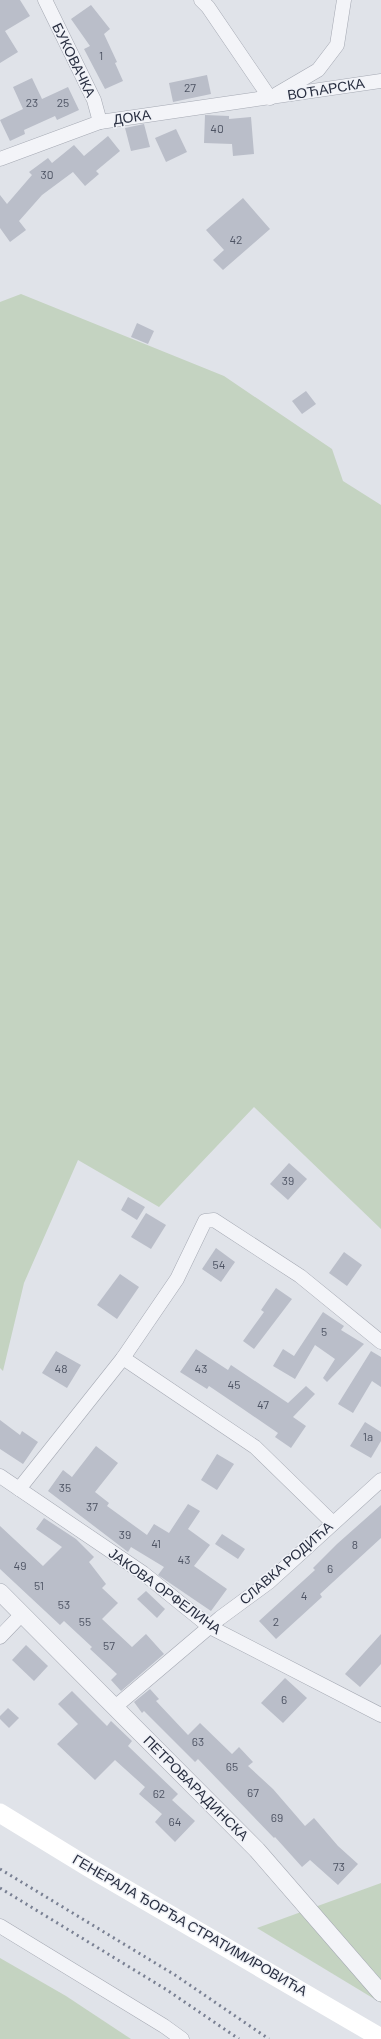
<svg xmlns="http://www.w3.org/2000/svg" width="381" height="2039" viewBox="0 0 381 2039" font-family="Barlow,sans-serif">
<rect width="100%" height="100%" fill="#e0e3e9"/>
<g fill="#c4d3c1">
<polygon points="21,294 224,376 332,449 343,481 381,505 381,1229 254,1107 159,1207 78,1160 24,1283 3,1371 0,1368 0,302"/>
<polygon points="381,1883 381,2003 257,1928"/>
<polygon points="0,1958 66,1996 131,2039 0,2039"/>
</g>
<g fill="#babec9">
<polygon points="0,0 20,0 30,16 5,31 18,52 0,63"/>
<polygon points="91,5 110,29 104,34 117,62 115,63 123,81 105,89 84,49 90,46 71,19"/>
<polygon points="207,75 211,94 173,102 169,83"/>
<polygon points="32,78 42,99 68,87 79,110 57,120 55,116 24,130 25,134 10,141 0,120 23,109 13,87"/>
<polygon points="205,115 229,116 229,119 251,117 254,154 233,156 232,144 204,143"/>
<polygon points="144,124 150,147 131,151 125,128"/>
<polygon points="176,129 187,152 166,162 155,138"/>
<polygon points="108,136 120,151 96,171 99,174 85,186 73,172 42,195 19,221 26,230 10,242 0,228 0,195 7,204 32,175 29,172 48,158 52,163 74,145 84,156"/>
<polygon points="243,198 270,229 223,270 213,260 224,250 206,230"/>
<polygon points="137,323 154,331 148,344 131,337"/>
<polygon points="306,391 316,404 302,414 292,401"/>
<polygon points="289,1163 307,1179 288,1200 270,1184"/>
<polygon points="128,1197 145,1207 137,1220 121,1210"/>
<polygon points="146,1213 166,1225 151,1249 131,1237"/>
<polygon points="216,1248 235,1262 221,1282 202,1269"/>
<polygon points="344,1252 362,1265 347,1286 329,1273"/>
<polygon points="120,1274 139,1287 117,1319 97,1305"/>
<polygon points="276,1288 292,1299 254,1349 243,1341 264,1312 261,1310"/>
<polygon points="323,1312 344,1326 341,1330 364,1344 327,1382 323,1378 335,1359 315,1345 295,1379 273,1366 283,1349 294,1356"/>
<polygon points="196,1349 228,1370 231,1365 288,1403 306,1386 315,1394 293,1417 306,1426 291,1448 275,1437 278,1433 243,1409 209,1386 207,1389 180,1372"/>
<polygon points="56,1351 81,1365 67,1388 42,1373"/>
<polygon points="371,1351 381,1357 381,1387 372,1381 353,1413 338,1404"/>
<polygon points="0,1420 20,1435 22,1431 38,1442 23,1464 0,1449"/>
<polygon points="365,1422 381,1432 381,1441 371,1458 350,1446"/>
<polygon points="96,1446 118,1463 95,1492 109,1503 107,1506 147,1535 154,1524 169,1533 188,1504 200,1511 188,1529 210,1545 194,1566 227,1589 211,1611 158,1575 164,1567 131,1547 128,1552 48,1491 63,1470 72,1477"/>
<polygon points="217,1454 234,1464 217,1490 201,1480"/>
<polygon points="381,1505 381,1538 320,1594 322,1597 276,1639 259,1621 315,1570 313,1568 337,1544"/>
<polygon points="44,1518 76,1539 94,1557 89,1562 106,1584 102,1588 118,1603 102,1619 132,1647 146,1634 164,1654 121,1691 111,1680 117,1674 90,1649 92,1647 64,1621 60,1625 0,1569 0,1526 43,1566 62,1547 36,1529"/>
<polygon points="222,1534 245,1549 238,1559 215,1544"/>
<polygon points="146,1591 165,1609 157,1618 137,1599"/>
<polygon points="381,1634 381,1664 360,1687 345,1674"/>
<polygon points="26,1645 48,1666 34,1681 12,1660"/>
<polygon points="285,1678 307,1698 283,1723 261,1703"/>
<polygon points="150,1689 159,1699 156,1701 188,1735 200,1723 232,1754 239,1747 253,1762 248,1766 273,1789 305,1826 314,1818 338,1846 358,1864 338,1885 310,1860 302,1867 275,1837 274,1838 198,1759 195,1762 144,1711 142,1713 134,1702"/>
<polygon points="72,1691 107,1726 111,1721 132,1741 128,1746 178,1794 172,1800 195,1821 175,1842 155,1822 162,1814 139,1794 145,1787 115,1760 95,1780 57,1744 78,1724 58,1704"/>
<polygon points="8,1708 19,1718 9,1728 0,1719 0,1716"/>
</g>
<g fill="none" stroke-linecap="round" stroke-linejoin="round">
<defs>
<g id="minor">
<polyline points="45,0 94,100 100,122"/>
<polyline points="201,0 208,7 270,98"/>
<polyline points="277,94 318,70 337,45 344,0"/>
<polyline points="0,159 100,122 381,81"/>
<polyline points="123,1358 255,1447 333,1523"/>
<polyline points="0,1476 143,1573 210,1627 381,1715"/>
<polyline points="19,1489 123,1358 177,1279 205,1221 214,1220 300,1276 381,1342"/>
<polyline points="0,1637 22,1614"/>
<polyline points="115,1707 220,1618 269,1582 381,1480"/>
<polyline points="0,1926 164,2026 182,2039"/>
</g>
<polyline id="tertiary" points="0,1592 257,1850 381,1993"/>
</defs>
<use href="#minor" stroke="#a5a9b3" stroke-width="15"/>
<use href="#tertiary" stroke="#a5a9b3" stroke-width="18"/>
<use href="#minor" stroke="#f3f4f8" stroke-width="14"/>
<use href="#tertiary" stroke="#f3f4f8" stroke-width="17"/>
<polyline stroke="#fff" stroke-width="19" points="0,1813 88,1867 381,2038"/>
<g stroke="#798093" stroke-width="3" stroke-dasharray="2 4" stroke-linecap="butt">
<polyline points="0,1869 175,1975 269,2039"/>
<polyline points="0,1888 167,1990 239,2039"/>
</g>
</g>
<g text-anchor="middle" stroke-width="3" stroke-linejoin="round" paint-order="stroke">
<g font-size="12" fill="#4d5363">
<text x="101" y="60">1</text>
<text x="190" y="92">27</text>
<text x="32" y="107">23</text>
<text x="63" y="107">25</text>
<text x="217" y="133">40</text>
<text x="47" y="179">30</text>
<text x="236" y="244">42</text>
<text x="288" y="1185">39</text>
<text x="219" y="1269">54</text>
<text x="324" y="1336">5</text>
<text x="61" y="1373">48</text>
<text x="201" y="1373">43</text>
<text x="234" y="1389">45</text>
<text x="263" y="1409">47</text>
<text x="368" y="1441">1a</text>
<text x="65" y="1492">35</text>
<text x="92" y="1511">37</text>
<text x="125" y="1539">39</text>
<text x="156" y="1548">41</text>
<text x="355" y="1549">8</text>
<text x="184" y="1564">43</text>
<text x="20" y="1570">49</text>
<text x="330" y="1573">6</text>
<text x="39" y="1590">51</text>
<text x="304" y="1600">4</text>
<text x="64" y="1609">53</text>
<text x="85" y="1626">55</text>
<text x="276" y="1626">2</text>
<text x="109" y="1650">57</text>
<text x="284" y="1704">6</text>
<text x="198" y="1746">63</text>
<text x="232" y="1771">65</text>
<text x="253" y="1797">67</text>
<text x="159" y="1798">62</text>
<text x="277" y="1822">69</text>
<text x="175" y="1826">64</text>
<text x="339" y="1871">73</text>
</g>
<g font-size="14" fill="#292f41" stroke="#f0f2f7">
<text transform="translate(74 60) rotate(64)" y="5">БУКОВАЧКА</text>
<text transform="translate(326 89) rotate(-9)" y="5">ВОЋАРСКА</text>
<text transform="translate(132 117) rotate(-8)" y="5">ДОКА</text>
<text transform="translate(286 1563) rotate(-41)" y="5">СЛАВКА РОДИЋА</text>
<text transform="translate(165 1591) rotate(36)" y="5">ЈАКОВА ОРФЕЛИНА</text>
<text transform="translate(196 1788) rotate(45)" y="5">ПЕТРОВАРАДИНСКА</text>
<text transform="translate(190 1925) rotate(30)" y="5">ГЕНЕРАЛА ЂОРЂА СТРАТИМИРОВИЋА</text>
</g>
</g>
</svg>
